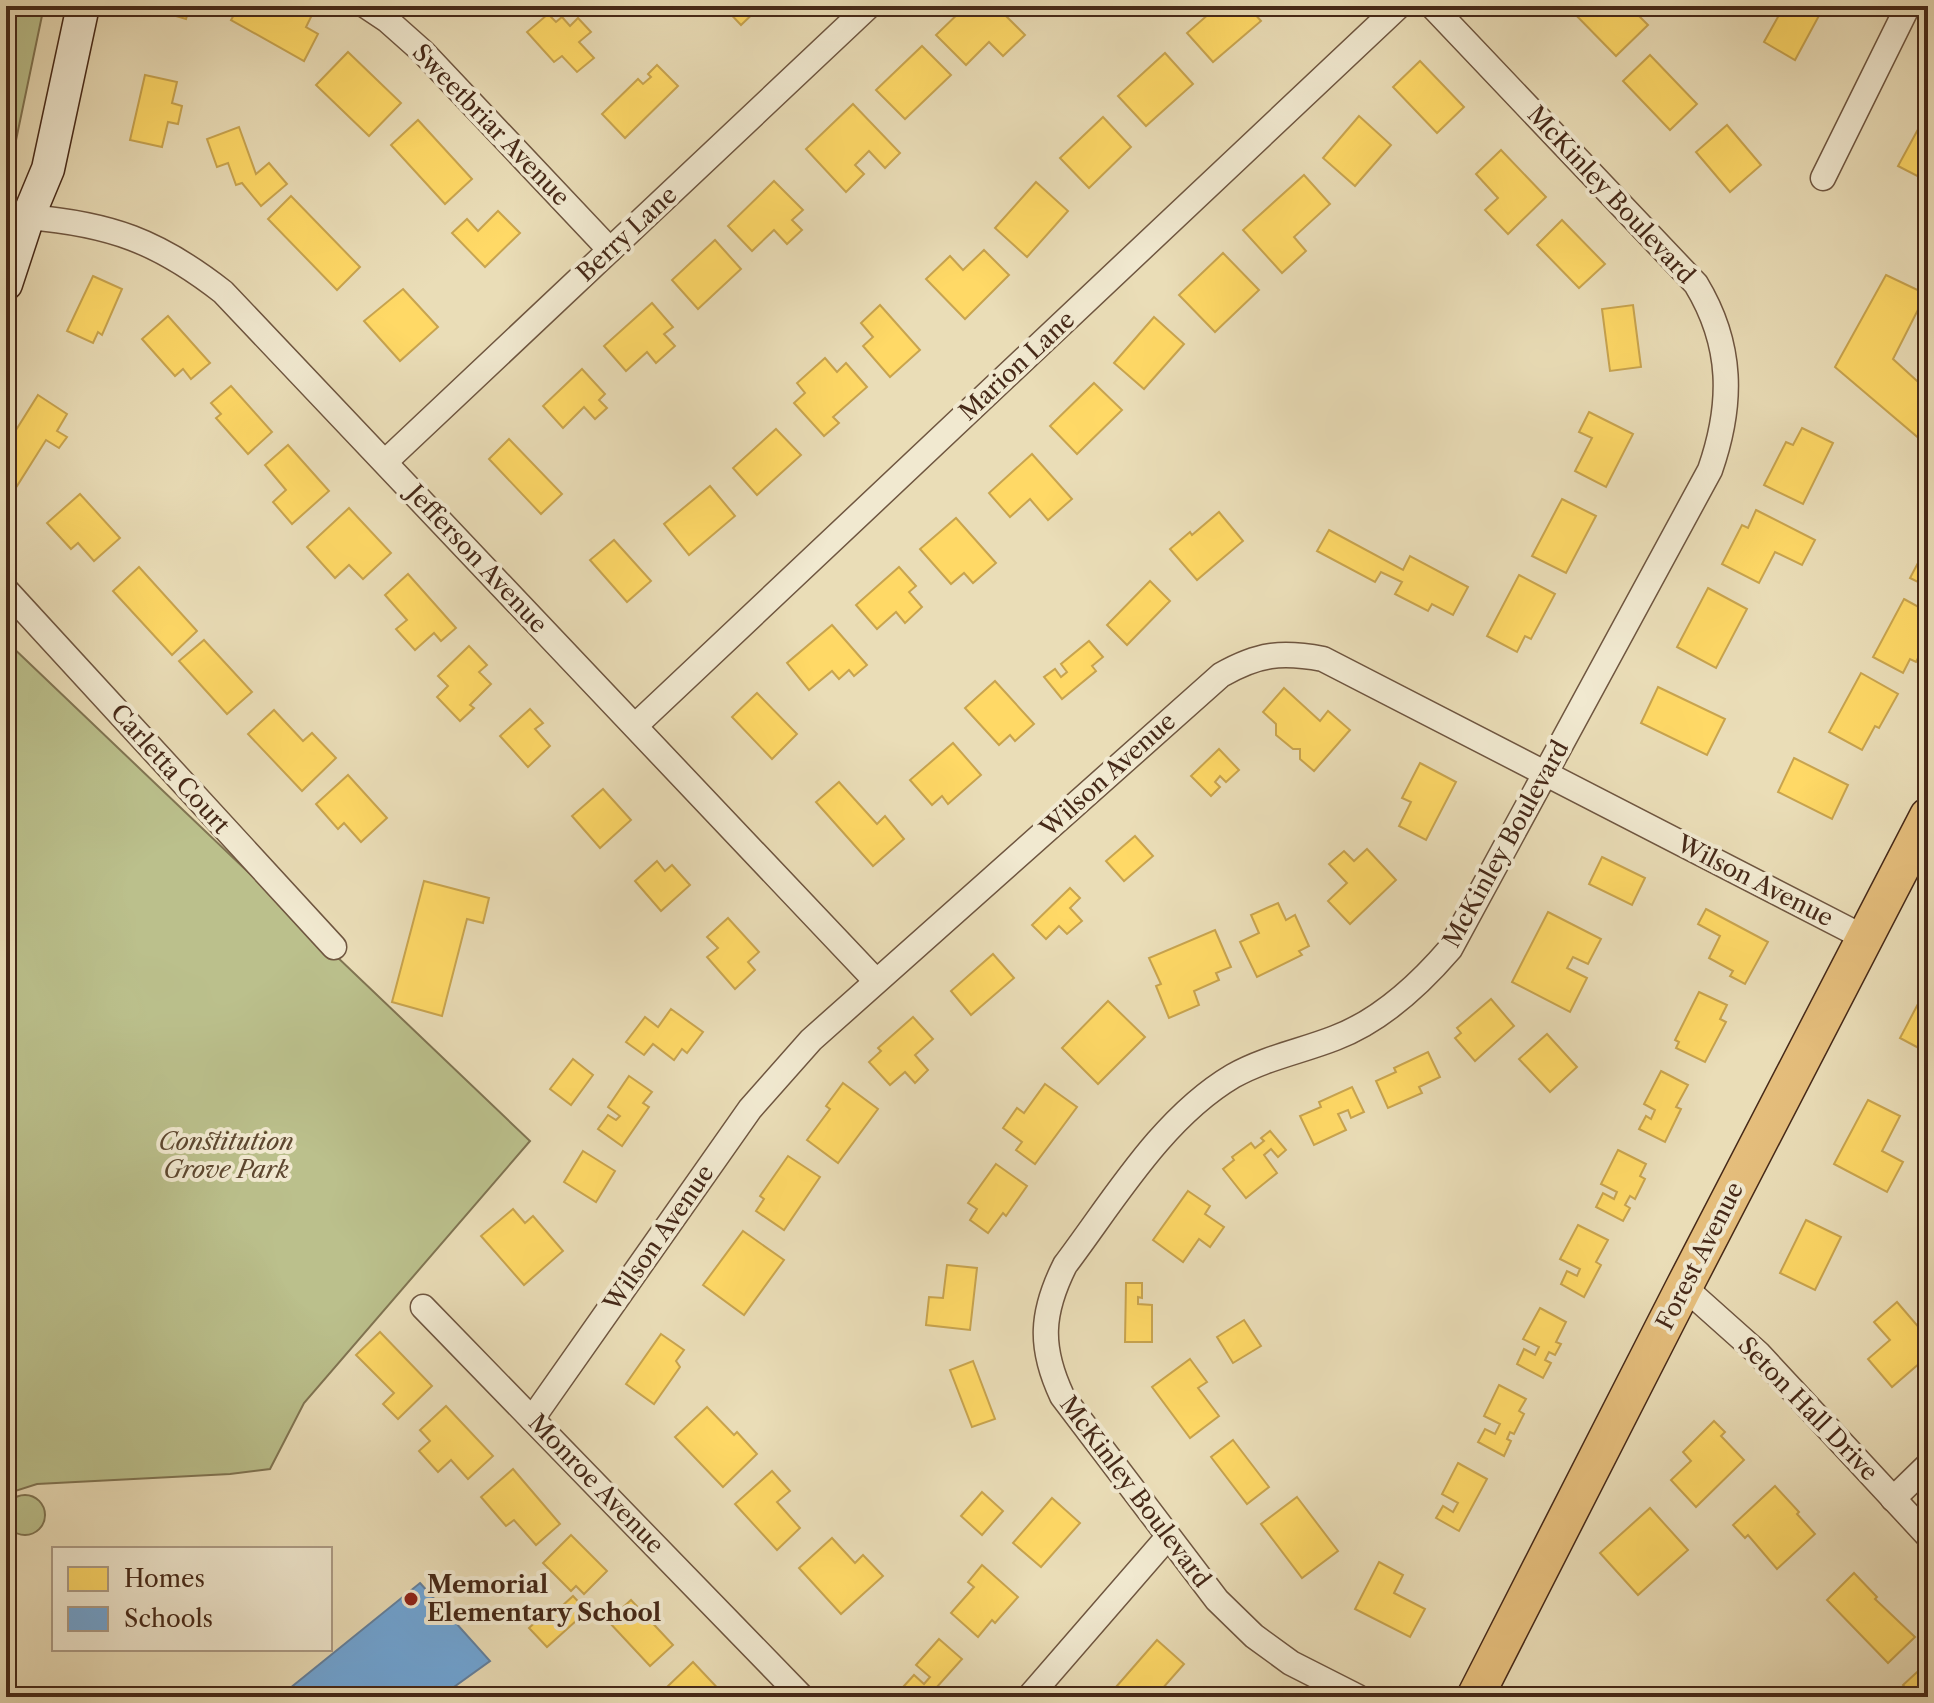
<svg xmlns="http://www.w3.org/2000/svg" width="1934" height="1703" viewBox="0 0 1934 1703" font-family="'Libre Caslon Text',serif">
<rect width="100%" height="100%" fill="#eaddb7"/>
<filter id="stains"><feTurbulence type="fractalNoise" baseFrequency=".0025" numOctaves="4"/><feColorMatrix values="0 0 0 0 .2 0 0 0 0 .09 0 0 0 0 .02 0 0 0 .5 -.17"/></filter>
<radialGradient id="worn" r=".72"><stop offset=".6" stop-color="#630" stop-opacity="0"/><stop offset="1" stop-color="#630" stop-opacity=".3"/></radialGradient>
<g fill="#bbc08c" stroke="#807452" stroke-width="2">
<polygon points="6,6 44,6 10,169 6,166"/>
<polygon points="6,641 530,1141 304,1403 270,1469 230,1474 37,1484 6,1494"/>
<circle cx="25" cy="1515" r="20"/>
</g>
<g fill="#ffd966" stroke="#c8a44f" stroke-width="2">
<polygon points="154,6 190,6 186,19 153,9"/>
<polygon points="239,6 292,6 311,17 306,27 318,34 304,61 231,20"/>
<polygon points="723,6 761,6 741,25"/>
<polygon points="966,6 996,6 1025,35 1003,56 989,42 966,65 936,35"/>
<polygon points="1218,6 1248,6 1261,21 1213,62 1187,33"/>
<polygon points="1567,6 1629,6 1648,25 1616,56"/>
<polygon points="1784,6 1810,6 1821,12 1795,60 1764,42"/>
<polygon points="548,14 556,22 562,17 570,26 578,18 591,32 579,42 594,58 577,72 562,56 554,62 527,32"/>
<polygon points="922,46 951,75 905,119 876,90"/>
<polygon points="348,52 401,103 369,136 316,85"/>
<polygon points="1165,53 1193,84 1146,126 1118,96"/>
<polygon points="1650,55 1697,104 1670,130 1623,81"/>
<polygon points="1420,61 1464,107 1437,133 1393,87"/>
<polygon points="657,65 678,86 625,138 602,114 638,79 643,84 651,77 648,74"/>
<polygon points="145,75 177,82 172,103 182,106 178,124 168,122 162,147 130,140"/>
<polygon points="853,104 900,153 885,168 869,151 855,165 864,174 846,192 806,149"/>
<polygon points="1928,111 1928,175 1925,180 1898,166"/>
<polygon points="1359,116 1391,145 1355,186 1323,158"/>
<polygon points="1103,117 1131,147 1089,188 1060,158"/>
<polygon points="418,120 472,179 445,204 391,145"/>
<polygon points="1727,125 1761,165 1730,192 1696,152"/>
<polygon points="239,127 256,174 269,163 287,184 261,206 242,183 236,185 228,163 217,167 207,139"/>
<polygon points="1501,150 1546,197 1508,234 1485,210 1498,198 1476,174"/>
<polygon points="1304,175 1330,204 1294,237 1306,251 1282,273 1243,230"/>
<polygon points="774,181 803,210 792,220 802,230 787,244 774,230 752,251 728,226"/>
<polygon points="1036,182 1068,211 1027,257 995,228"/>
<polygon points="291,196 360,267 337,290 268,219"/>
<polygon points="498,211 520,233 485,267 452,233 467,219 478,231"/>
<polygon points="1562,220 1605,264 1579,288 1537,245"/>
<polygon points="715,240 741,269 698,309 672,280"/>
<polygon points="984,250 1009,275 965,319 926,279 950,256 963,270"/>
<polygon points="1223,253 1259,290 1215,332 1179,295"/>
<polygon points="1886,275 1926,294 1893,359 1928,391 1928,446 1835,367"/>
<polygon points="93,276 122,289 102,335 98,332 93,343 67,331"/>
<polygon points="403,289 438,327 400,361 364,321"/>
<polygon points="652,303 673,327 664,334 675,346 656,363 647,352 626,371 604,346"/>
<polygon points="880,305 920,350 890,377 863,346 873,337 861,323"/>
<polygon points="1633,305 1641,367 1610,371 1602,309"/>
<polygon points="168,316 210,363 191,379 183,369 175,376 142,339"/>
<polygon points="1154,317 1184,344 1144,389 1114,363"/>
<polygon points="825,358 837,372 846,363 867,387 833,417 839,423 824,436 794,403 805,393 797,383"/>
<polygon points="582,369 605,394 599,400 607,408 595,419 584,407 563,428 543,406"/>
<polygon points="1094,383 1122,410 1077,454 1050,426"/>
<polygon points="231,386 272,432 248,454 216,418 221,414 211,403"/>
<polygon points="38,395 67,414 57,431 67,437 59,448 46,440 17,486 6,479 6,446"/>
<polygon points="1589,412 1633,434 1606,487 1575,471 1592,438 1579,432"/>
<polygon points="1802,428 1833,443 1803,504 1764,485 1786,442 1793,445"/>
<polygon points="776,429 801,455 757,495 733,468"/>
<polygon points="509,439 562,494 541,514 489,459"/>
<polygon points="288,445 329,491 292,524 273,502 286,490 265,465"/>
<polygon points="1032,454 1072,499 1048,520 1030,499 1010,517 989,493"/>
<polygon points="710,486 735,516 689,555 664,524"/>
<polygon points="80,494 120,538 94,561 78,543 71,549 47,523"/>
<polygon points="1562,499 1596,516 1566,573 1532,556"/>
<polygon points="349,508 391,553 363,579 349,565 335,578 307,547"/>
<polygon points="1756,510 1815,540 1802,565 1775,552 1759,583 1722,564 1742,525 1748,528"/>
<polygon points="1219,512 1243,541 1197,580 1170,549 1190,532 1192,535"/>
<polygon points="956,518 996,563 973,583 964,573 951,584 920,549"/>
<polygon points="1329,530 1403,570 1410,556 1468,587 1453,615 1432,604 1428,611 1395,594 1402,582 1381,572 1375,582 1317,551"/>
<polygon points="614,540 651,581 627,602 590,560"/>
<polygon points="1928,544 1928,587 1910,578"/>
<polygon points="139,567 197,631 172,655 113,591"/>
<polygon points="899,567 916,586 909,592 922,607 905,623 896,612 877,629 856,605"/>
<polygon points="408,574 456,628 441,641 434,633 415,650 396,629 407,620 385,595"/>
<polygon points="1519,575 1555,594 1531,639 1525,636 1517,652 1487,636"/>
<polygon points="1150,581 1170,601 1127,645 1107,625"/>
<polygon points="1708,588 1747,609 1716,668 1677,647"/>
<polygon points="1904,599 1928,612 1928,639 1916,662 1910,659 1903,673 1873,657"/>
<polygon points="832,625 867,665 854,676 849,670 839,679 832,671 809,690 787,663"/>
<polygon points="204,640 252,692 227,714 179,661"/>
<polygon points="1089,641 1103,657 1092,666 1096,671 1062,699 1044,677 1055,669 1061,677 1067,672 1061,664"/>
<polygon points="469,646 487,665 479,672 491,684 470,705 474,708 460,721 437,697 448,686 438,676"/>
<polygon points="1861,673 1898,694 1879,728 1875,726 1862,750 1829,732"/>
<polygon points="995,681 1034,724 1015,741 1010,735 999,745 965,708"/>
<polygon points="1658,687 1725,719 1707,755 1641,723"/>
<polygon points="1284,688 1320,721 1328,711 1350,730 1314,771 1300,759 1300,749 1293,749 1276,735 1276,724 1263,712"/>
<polygon points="757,693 797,734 772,759 732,717"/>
<polygon points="530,709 543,723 535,729 550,746 528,767 500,736"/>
<polygon points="274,710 303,741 312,733 336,758 302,791 248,734"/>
<polygon points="953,743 981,775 948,804 942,796 932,805 910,780"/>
<polygon points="1219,749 1239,770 1226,782 1220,776 1215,782 1220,787 1211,796 1191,776"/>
<polygon points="1794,758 1848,785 1832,819 1778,792"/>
<polygon points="1420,763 1456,782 1426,840 1399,826 1411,802 1402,798"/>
<polygon points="348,775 387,818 361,842 344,823 338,829 316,804"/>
<polygon points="839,782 877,824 885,816 904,839 873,866 816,802"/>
<polygon points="603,789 631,820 600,848 572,816"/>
<polygon points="1135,836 1153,856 1124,881 1106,861"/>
<polygon points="1367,849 1396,880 1350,924 1328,901 1347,883 1329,864 1344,851 1354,861"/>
<polygon points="1602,857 1645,878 1632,905 1589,884"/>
<polygon points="657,861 665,871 672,865 690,885 661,911 635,881"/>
<polygon points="424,881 489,898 483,923 467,919 442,1016 392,1002"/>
<polygon points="1070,888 1080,898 1070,908 1082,921 1067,934 1059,926 1046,939 1032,925"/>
<polygon points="1278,903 1286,920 1295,915 1309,946 1299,951 1302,955 1257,977 1240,942 1259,933 1251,915"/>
<polygon points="1706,909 1768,942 1745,984 1730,976 1733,971 1709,958 1720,936 1698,924"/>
<polygon points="1548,912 1601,939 1588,964 1573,957 1567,968 1587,978 1570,1012 1512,982"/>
<polygon points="728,918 759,952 748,962 755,970 735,989 707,957 718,948 707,937"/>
<polygon points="1215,930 1231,967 1216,973 1219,980 1194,991 1199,1005 1169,1018 1156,986 1161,984 1149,958"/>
<polygon points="993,954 1014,978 971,1015 951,991"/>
<polygon points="1928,985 1928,1053 1900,1038"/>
<polygon points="1699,992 1727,1005 1720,1019 1726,1022 1705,1062 1676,1048 1679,1042 1675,1040"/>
<polygon points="1491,999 1514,1026 1475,1061 1455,1038 1461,1033 1457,1028"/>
<polygon points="1108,1001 1145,1037 1098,1084 1062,1048"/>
<polygon points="671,1009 703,1032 687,1053 682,1049 674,1060 653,1044 644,1055 626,1042 645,1017 658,1027"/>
<polygon points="913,1017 933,1039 915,1055 928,1070 915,1083 905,1072 890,1085 869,1062 881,1051 878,1048"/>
<polygon points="1547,1034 1577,1067 1550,1092 1519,1059"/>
<polygon points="1428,1052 1440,1077 1419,1087 1422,1093 1388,1108 1376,1081 1396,1072 1394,1068"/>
<polygon points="573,1059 593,1075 571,1105 550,1089"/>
<polygon points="1661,1071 1688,1085 1676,1107 1681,1109 1665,1142 1639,1129 1646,1116 1651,1119 1655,1110 1644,1104"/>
<polygon points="629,1076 652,1092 643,1103 649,1107 622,1146 598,1129 608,1115 616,1120 620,1116 608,1107"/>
<polygon points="843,1083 878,1109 838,1163 807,1140 830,1109 826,1106"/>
<polygon points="1045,1084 1077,1107 1035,1164 1016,1150 1022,1142 1003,1128 1017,1108 1024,1113"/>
<polygon points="1352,1087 1364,1112 1351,1118 1348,1110 1338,1114 1346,1130 1314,1145 1300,1116 1321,1107 1319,1102"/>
<polygon points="1868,1100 1900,1116 1882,1151 1903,1162 1887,1192 1834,1164"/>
<polygon points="1270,1131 1286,1150 1278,1157 1271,1149 1264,1155 1277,1173 1246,1198 1223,1169 1234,1160 1232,1157 1251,1143 1255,1148 1264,1141 1261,1138"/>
<polygon points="1618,1150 1646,1164 1640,1176 1645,1179 1635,1199 1630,1196 1625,1205 1630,1208 1623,1221 1596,1207 1603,1193 1614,1199 1617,1192 1601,1184"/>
<polygon points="583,1151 615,1171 596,1202 564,1182"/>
<polygon points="788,1156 820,1177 784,1230 756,1211 764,1199 760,1196"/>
<polygon points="996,1164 1027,1186 1006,1216 1003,1213 988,1233 970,1220 977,1209 968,1203"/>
<polygon points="1188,1191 1210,1206 1205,1214 1224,1227 1210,1247 1199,1239 1183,1262 1153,1240"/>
<polygon points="513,1209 525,1223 533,1216 563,1251 524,1285 481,1236"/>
<polygon points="1806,1220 1841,1237 1815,1290 1780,1273"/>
<polygon points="1578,1225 1608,1240 1596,1262 1601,1265 1584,1297 1561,1284 1567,1271 1577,1276 1580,1269 1560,1259"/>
<polygon points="743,1231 784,1260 744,1315 703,1285"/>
<polygon points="947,1265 977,1268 970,1330 926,1325 929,1297 943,1298"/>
<polygon points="1126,1283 1142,1283 1142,1298 1138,1297 1138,1304 1152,1305 1152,1342 1125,1342"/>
<polygon points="1897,1302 1928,1338 1928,1356 1892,1387 1868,1359 1890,1340 1874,1322"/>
<polygon points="1540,1308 1566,1322 1556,1342 1561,1344 1555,1355 1549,1352 1545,1360 1551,1363 1543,1378 1517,1364 1524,1349 1535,1355 1539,1347 1523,1339"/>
<polygon points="1244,1320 1261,1346 1233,1363 1217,1337"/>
<polygon points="380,1332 432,1386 398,1419 383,1404 394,1393 356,1355"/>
<polygon points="661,1334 684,1350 676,1361 680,1367 654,1404 626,1384"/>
<polygon points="1190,1359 1207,1382 1198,1388 1219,1416 1190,1438 1152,1387"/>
<polygon points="973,1361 995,1419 972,1427 950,1370"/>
<polygon points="1499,1385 1526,1399 1519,1411 1524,1414 1514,1434 1510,1432 1507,1439 1511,1441 1504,1456 1478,1442 1485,1429 1495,1434 1500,1424 1484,1416"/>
<polygon points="446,1406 493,1456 468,1479 451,1460 438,1472 419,1451 430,1441 420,1430"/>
<polygon points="707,1407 734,1435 737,1432 757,1454 723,1487 675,1437"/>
<polygon points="1714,1421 1725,1432 1721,1436 1744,1460 1696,1507 1671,1480 1691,1461 1683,1452"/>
<polygon points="1233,1440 1269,1487 1247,1504 1211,1457"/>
<polygon points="1458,1463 1487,1479 1459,1531 1436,1518 1443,1506 1453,1512 1458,1503 1442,1494"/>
<polygon points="513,1469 560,1524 536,1545 514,1520 506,1526 481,1497"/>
<polygon points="772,1471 790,1491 777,1502 800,1528 777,1550 735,1504"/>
<polygon points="1775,1486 1799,1512 1797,1514 1815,1534 1777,1569 1748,1535 1745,1538 1733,1525"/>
<polygon points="982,1492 1003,1511 982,1535 961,1516"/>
<polygon points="1297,1497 1338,1551 1302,1578 1261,1524"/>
<polygon points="1052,1498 1080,1523 1041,1567 1013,1543"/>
<polygon points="1650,1508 1688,1550 1638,1595 1600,1553"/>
<polygon points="571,1535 607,1571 584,1594 576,1586 571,1591 543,1563"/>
<polygon points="832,1538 855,1563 863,1555 883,1576 841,1614 799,1568"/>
<polygon points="1379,1562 1403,1575 1394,1593 1425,1609 1410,1637 1355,1609"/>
<polygon points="982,1565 1018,1597 995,1623 992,1620 978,1637 951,1613 974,1587 968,1582"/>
<polygon points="1854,1573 1877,1597 1875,1599 1915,1637 1888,1663 1827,1600"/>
<polygon points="573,1596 587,1611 547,1647 529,1628 545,1613 549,1618"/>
<polygon points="631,1600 673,1645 650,1666 608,1621"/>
<polygon points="939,1639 962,1659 928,1697 917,1697 904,1686 914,1675 924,1684 930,1677 916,1665"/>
<polygon points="1157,1640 1184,1664 1155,1697 1127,1697 1116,1687"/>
<polygon points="693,1662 726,1697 678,1697 668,1686"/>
<polygon points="1928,1662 1928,1697 1914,1697 1903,1685"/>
</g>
<polygon fill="#6fa8dc" stroke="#6382a1" stroke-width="2" points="420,1583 490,1661 440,1697 279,1697"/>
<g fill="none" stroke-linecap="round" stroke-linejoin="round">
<defs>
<g id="street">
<polyline points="366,6 387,20 423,52 610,250"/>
<polyline points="1823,178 1908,6"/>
<path d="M28,217C110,224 158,241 223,292L876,981"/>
<polyline points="385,462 869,6"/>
<polyline points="6,590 334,947"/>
<polyline points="635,726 1399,6"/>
<polyline points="1684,1287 1758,1353 1928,1536"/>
<polyline points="423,1307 802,1697"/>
<path d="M532,1419L750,1109L811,1040L1221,675C1258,654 1281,651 1323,659L1865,938"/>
<polyline points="1893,1499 1928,1465"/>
<polyline points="1029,1697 1167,1538"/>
<path d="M1358,1697L1291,1663L1254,1636L1217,1600L1062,1396C1039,1347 1041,1313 1065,1265C1114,1200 1162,1118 1233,1076C1265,1058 1302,1051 1335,1038C1380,1021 1419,985 1450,949L1710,470C1733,404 1733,345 1696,284L1432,6"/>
</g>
<polyline id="secondary" points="6,284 28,217 48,169 83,6"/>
<polyline id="primary" points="1475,1697 1684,1287 1928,816"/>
</defs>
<use href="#street" stroke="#6f5640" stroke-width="27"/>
<use href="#secondary" stroke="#462918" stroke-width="35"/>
<use href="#primary" stroke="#462918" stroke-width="39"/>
<use href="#street" stroke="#f1e9d0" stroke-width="24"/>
<use href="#secondary" stroke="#f1e9d0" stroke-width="32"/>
<use href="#primary" stroke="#e5be7c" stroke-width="36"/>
</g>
<circle fill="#8f2418" stroke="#f1e9d0" stroke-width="3" cx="411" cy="1599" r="8"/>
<g text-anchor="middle" stroke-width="8" stroke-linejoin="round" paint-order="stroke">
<g font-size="24" fill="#462918" stroke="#f1e9d0">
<text transform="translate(491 125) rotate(46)" y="8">Sweetbriar Avenue</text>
<text transform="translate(1611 195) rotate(47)" y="8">McKinley Boulevard</text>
<text transform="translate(627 234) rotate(-43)" y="8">Berry Lane</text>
<text transform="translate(1017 366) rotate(-43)" y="8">Marion Lane</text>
<text transform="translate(477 559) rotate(47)" y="8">Jefferson Avenue</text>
<text transform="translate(170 769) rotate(48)" y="8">Carletta Court</text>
<text transform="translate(1108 775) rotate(-42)" y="8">Wilson Avenue</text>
<text transform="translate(1506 844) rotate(-61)" y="8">McKinley Boulevard</text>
<text transform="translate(1755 881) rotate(27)" y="8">Wilson Avenue</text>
<text transform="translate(659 1238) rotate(-55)" y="8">Wilson Avenue</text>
<text transform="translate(1700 1256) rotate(-63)" y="8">Forest Avenue</text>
<text transform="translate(1808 1409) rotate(46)" y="8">Seton Hall Drive</text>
<text transform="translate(596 1484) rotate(46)" y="8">Monroe Avenue</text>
<text transform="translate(1135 1492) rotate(53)" y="8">McKinley Boulevard</text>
</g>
<g font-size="24" font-style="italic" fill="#5d472f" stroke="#f1e9d0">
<text x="226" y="1150">Constitution<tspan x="226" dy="28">Grove Park</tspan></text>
</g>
<g font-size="24" font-weight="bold" fill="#462918" stroke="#f1e9d0" text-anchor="start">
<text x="427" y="1593">Memorial<tspan x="427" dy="28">Elementary School</tspan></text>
</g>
</g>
<rect width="1934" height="1703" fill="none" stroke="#eaddb7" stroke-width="32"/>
<rect x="8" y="8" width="1918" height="1687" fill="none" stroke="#462918" stroke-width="4"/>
<rect x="16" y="16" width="1902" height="1671" fill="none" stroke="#462918" stroke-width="2"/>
<rect x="52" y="1547" width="280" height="104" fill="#f1e9d0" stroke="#ad9c86" stroke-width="2"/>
<rect x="68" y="1567" width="40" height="24" fill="#ffd966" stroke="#ad9c86" stroke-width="2"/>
<text x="124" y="1587" font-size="24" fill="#462918">Homes</text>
<rect x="68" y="1607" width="40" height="24" fill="#6fa8dc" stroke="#ad9c86" stroke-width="2"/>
<text x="124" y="1627" font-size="24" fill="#462918">Schools</text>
<rect width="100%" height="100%" filter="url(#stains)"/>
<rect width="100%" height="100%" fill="url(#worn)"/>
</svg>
